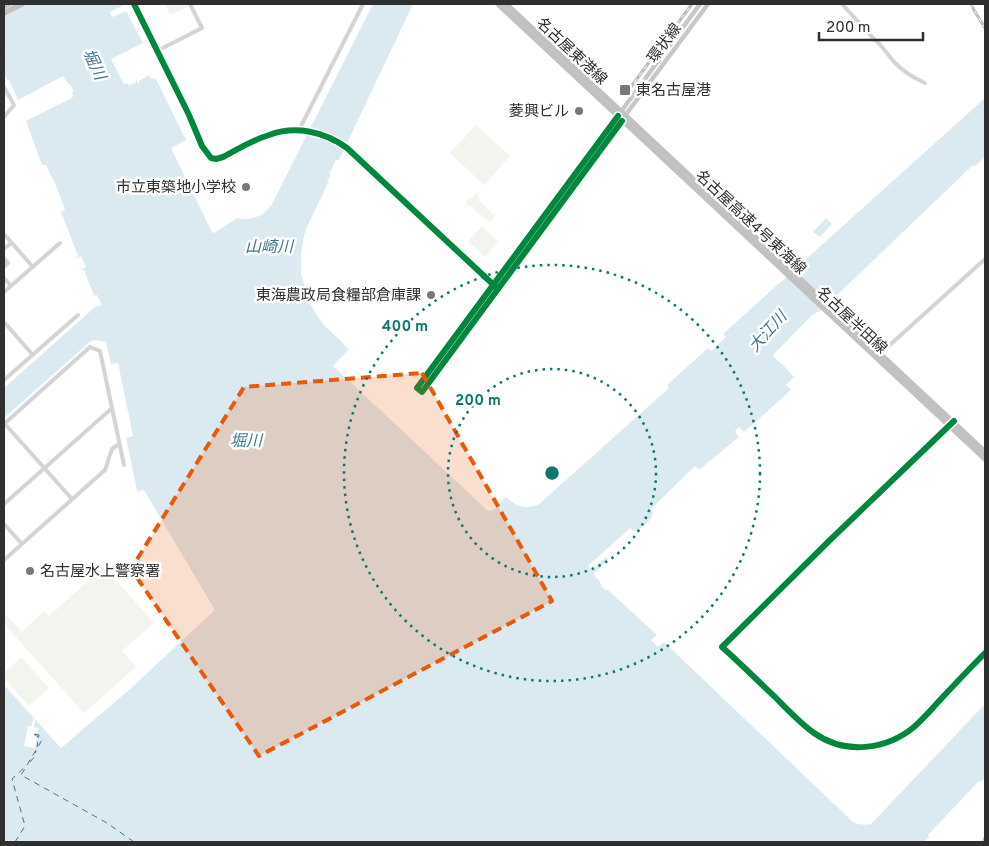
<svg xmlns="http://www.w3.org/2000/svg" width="989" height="846" viewBox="0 0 989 846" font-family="Overpass,'Noto Sans JP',sans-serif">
<rect width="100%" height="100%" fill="#fff"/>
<g fill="#f2f5ed">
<polygon points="165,4 189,4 190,6 170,15"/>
<polygon points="476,125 510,156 484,185 450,153"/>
<polygon points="475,192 479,196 478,200 493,214 496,213 491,221 486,220 469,205 463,209 467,203 467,200 469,198 471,199 475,195"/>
<polygon points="482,226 498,241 485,257 468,241"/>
<polygon points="104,567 154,623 122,651 136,667 84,713 4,624 4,617 6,615 22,632 44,611 49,616"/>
<polygon points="21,657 49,688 29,706 4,678 4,673"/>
</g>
<g fill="#dbeaf1">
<path d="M4,4H124V5L110,12L112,17L126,11L143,43L111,59L124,84L128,83L129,86L131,84L132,86V83H133L134,86V82H135L136,86V81L137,80L139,86V81L149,75L150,78L156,79L186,140L171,148L212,232L214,233L237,218C250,221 262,217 271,206L373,4H413L339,160H336L329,174L331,175L329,179L328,178L327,180L329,181L307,227L304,236L301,255V274L307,294V298L315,312L323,324L349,349L333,366L487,510L490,511L495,509L506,497C517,507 526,510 539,504L669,388L667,385L708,348L711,351L726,337L723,334L985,98V156L977,165L972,166L833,299L820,311L812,315L774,354L773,356L784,366L794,377L786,385L791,390L744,432L739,427L736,430L735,432L739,437L699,470L695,466L651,509L653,513C652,520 642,530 634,531L630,528L588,566L592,570L606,557L608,559L594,574L596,578L599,580L602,587L606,590H608L657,635L651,640L658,647L664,642L853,822C860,825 864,825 871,824L985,704V778L981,782L979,781L928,835L929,837L924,842H4V685L61,748L130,689L215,610L144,490L137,491L126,438L133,436L118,363L111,364L106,342C100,341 98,339 91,341L4,418V388L95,307L102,305L97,295L94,296L84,270H80L86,267L81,256L75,259V258L78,256L61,212L65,210L54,180L51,176L46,165H42L26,121L72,98L73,96L72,92L74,91L70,84H68L63,76L18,100L9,80H7L4,73V62L5,61L4,56L6,51L4,46Z"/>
<polygon points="826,218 832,224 820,237 813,232"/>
</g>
<polygon fill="#fff" points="33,718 35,720 34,727 38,728 35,748 24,746 28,726 32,726"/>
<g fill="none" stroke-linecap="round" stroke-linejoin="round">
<g stroke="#41778e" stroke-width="1" stroke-dasharray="6 5" stroke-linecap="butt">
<polyline points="34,734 42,740 21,775 107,823 134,842"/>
<polyline points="35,734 39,735 37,747"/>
<polyline points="30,762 35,756 36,751"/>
<polyline points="15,842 25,826 12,779 27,765"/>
</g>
<g stroke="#d4d4d4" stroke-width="4">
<path d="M134,4L189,115L202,146L211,158L216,159L223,157C238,149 253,140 269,135C296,125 325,132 347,148L495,285"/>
<path d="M842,4L873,38C882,45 887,54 895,63C903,71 914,78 925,83"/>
<polyline points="157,51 202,28 190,4"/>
<polyline points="4,87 14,105 4,117"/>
<polyline points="618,116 417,388 422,392 622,121"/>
<polyline points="299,130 363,4"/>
<polyline points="4,234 33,267"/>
<polyline points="4,249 11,243"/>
<polyline points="4,258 8,263 4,267"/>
<polyline points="4,278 11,286"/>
<polyline points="4,292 60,243"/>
<polyline points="4,322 32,354"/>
<polyline points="881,353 985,259"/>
<polyline points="4,380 78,315"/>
<polyline points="4,423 72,499"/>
<polyline points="4,424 90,347 100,351 124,465"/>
<path d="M951,425L829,541L722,647C740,663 757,680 775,697C787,709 800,723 814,733C845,755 886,750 914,727C923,719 932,709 940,700C955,684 970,668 985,653"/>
<polyline points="4,504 111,409"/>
<polyline points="4,524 22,544"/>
<polyline points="4,560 105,470 112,449 119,444"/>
</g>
<g stroke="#c7c7c7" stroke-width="4.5">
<polyline points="620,113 700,4"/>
<polyline points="624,117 708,4"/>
<polyline points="984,842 985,839"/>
</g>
<g stroke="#c1c1c1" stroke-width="5.5">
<polyline points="498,4 985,459"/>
<polyline points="506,4 985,452"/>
<polyline points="4,6 8,4"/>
<polyline points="4,13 22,4"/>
</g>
<defs>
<g id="rail">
<polyline points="971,4 974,10 985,28"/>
<polyline points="625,95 692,4"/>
</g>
</defs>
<use href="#rail" stroke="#bbb" stroke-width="3"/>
<use href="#rail" stroke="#fff" stroke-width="1" stroke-dasharray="4" stroke-linecap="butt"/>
<defs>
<g id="cycleway">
<path d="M134,4L189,115L202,146L211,158L216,159L223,157C238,149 253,140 269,135C296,125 325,132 347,148L498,289"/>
<polyline points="618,116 417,388 422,392 622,121"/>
<path d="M954,421L829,541L722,647C740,663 757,680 775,697C787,709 800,723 814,733C845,755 886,750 914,727C923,719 932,709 940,700C955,684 970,668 985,653"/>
</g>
</defs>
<use href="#cycleway" stroke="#fff" stroke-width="9"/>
<use href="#cycleway" stroke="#00873e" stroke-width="6"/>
</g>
<path fill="#e8590c" fill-opacity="0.2" stroke="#e8590c" stroke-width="4" stroke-dasharray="10 6" stroke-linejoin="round" d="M422,373L552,601L259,756L131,569L244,387Z"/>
<g fill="none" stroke="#0f766e" stroke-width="2.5" stroke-dasharray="2.5 5">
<circle cx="552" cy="473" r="104"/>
<circle cx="552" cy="473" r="208"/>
</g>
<g fill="#787878" stroke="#fff" stroke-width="2">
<rect x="619" y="84" width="12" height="12" rx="2.5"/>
<circle cx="579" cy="111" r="5"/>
<circle cx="246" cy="187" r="5"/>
<circle cx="431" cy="295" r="5"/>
<circle cx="30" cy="571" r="5"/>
</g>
<g text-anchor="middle" stroke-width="5" stroke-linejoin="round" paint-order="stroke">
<g font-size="15" fill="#2f2f2f" stroke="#fff">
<text transform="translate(664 43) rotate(-53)" y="5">環状線</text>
<text transform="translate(572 51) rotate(43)" y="5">名古屋東港線</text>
<text transform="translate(751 222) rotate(43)" y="5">名古屋高速4号東海線</text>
<text transform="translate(852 320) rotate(43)" y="5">名古屋半田線</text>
</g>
<g font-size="15" fill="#2f2f2f" stroke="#fff" text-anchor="end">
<text x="636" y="95" text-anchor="start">東名古屋港</text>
<text x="569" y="116">菱興ビル</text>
<text x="236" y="192">市立東築地小学校</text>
<text x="421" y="300">東海農政局食糧部倉庫課</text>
<text x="40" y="576" text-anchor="start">名古屋水上警察署</text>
</g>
<g font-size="16" font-style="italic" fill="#41778e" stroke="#fff">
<text transform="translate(95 64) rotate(65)" y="6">堀川</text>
<text x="269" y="252">山崎川</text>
<text transform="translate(767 331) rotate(-48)" y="6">大江川</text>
<text x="246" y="446">堀川</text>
</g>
</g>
<circle cx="552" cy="473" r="8" fill="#0f766e" stroke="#fff" stroke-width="2.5"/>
<g font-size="15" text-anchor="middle" font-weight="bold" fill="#0f766e" stroke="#fff" stroke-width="5" stroke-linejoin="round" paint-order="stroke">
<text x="405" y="331">400 m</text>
<text x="478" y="405">200 m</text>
</g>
<rect width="989" height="846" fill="none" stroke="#2f2f2f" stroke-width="10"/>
<path d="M819 32v8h104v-8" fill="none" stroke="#2f2f2f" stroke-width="2.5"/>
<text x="826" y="32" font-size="15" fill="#2f2f2f" stroke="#ffffff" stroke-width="4" paint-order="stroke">200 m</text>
</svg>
